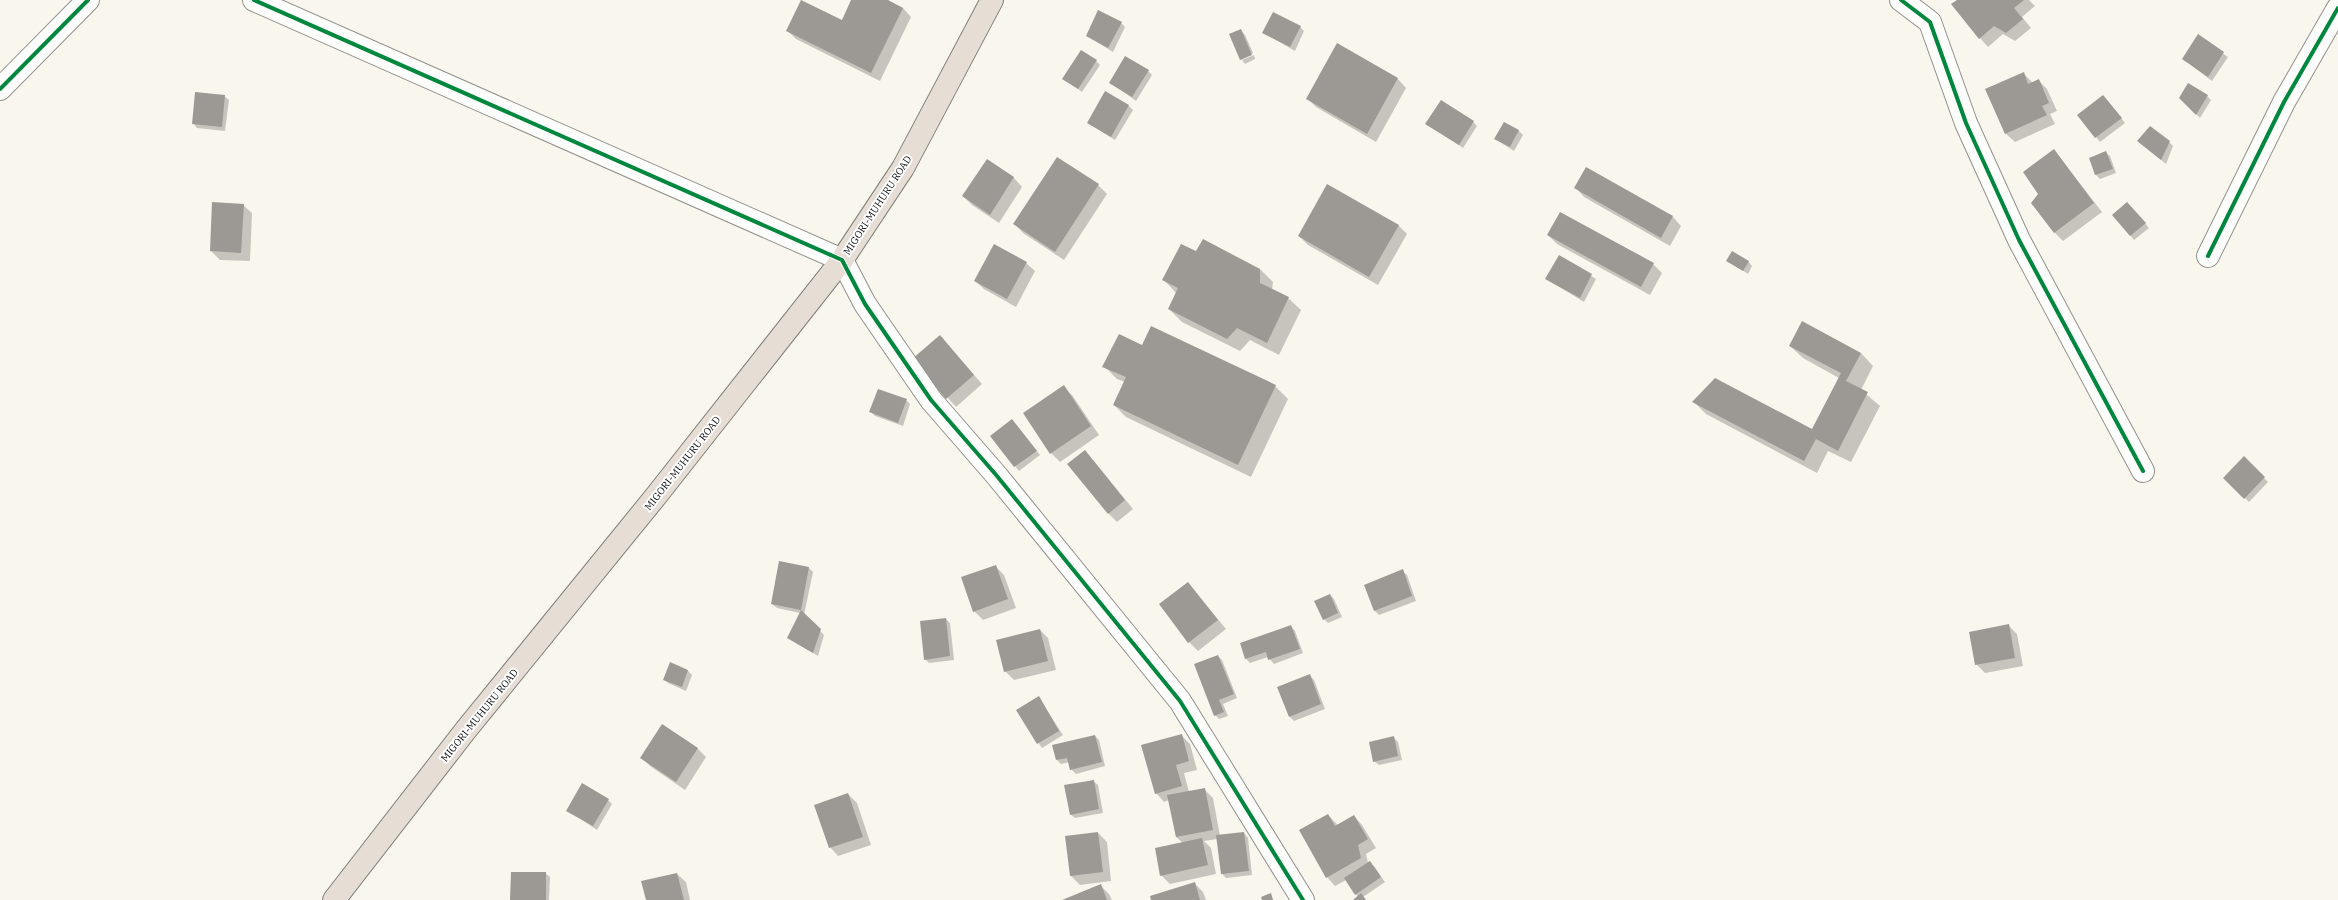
<svg xmlns="http://www.w3.org/2000/svg" width="2338" height="900" viewBox="0 0 2338 900" font-family="'IBM Plex Serif',serif">
<rect width="100%" height="100%" fill="#f9f6ee"/>
<g fill="#0003">
<polygon points="853,0 886,0 903,8 911,17 880,81 796,39 788,31 842,21"/>
<polygon points="1958,0 2029,0 2035,6 2022,17 2031,28 2015,41 2003,34 1988,47 1980,38"/>
<polygon points="1121,23 1125,27 1113,52 1087,36"/>
<polygon points="1300,27 1304,31 1295,51 1264,33"/>
<polygon points="1241,30 1245,35 1253,53 1241,60"/>
<polygon points="2198,36 2228,57 2212,81 2183,59"/>
<polygon points="1337,44 1398,79 1406,88 1376,142 1316,107 1307,98"/>
<polygon points="1254,55 1255,59 1245,64 1242,60"/>
<polygon points="1096,61 1100,65 1082,92 1064,78"/>
<polygon points="1148,71 1152,75 1136,101 1110,82"/>
<polygon points="2023,73 2033,83 2039,81 2047,89 2057,111 2050,114 2055,124 2015,142 2006,134 1987,89"/>
<polygon points="224,96 229,100 225,131 197,128 193,123"/>
<polygon points="2207,96 2211,100 2200,118 2181,98"/>
<polygon points="2107,100 2125,123 2100,142 2079,115"/>
<polygon points="1129,106 1133,110 1115,140 1088,123"/>
<polygon points="1473,122 1477,126 1463,148 1427,124"/>
<polygon points="1518,130 1523,135 1514,151 1495,139"/>
<polygon points="2169,142 2173,146 2166,164 2143,145"/>
<polygon points="2054,150 2102,212 2063,241 2054,232 2040,194"/>
<polygon points="2105,152 2110,156 2116,173 2100,179 2096,175 2090,159"/>
<polygon points="987,160 1014,178 1022,187 999,223 972,205 963,196"/>
<polygon points="1587,169 1673,217 1681,226 1670,246 1584,197 1576,188"/>
<polygon points="1098,185 1107,194 1064,260 1023,233 1015,224"/>
<polygon points="243,205 252,213 250,261 220,260 211,251"/>
<polygon points="2131,207 2149,228 2134,240 2113,215"/>
<polygon points="1398,225 1407,234 1378,285 1308,245 1299,236"/>
<polygon points="1548,235 1653,264 1662,273 1650,295 1557,244"/>
<polygon points="1197,252 1260,269 1273,282 1272,290 1288,298 1301,310 1279,355 1250,340 1240,351 1182,322 1169,309 1176,293 1164,280"/>
<polygon points="1559,256 1596,279 1584,302 1546,279"/>
<polygon points="1727,260 1748,261 1752,266 1748,274"/>
<polygon points="1026,263 1035,271 1016,307 984,289 975,281"/>
<polygon points="940,336 982,384 956,407 913,359"/>
<polygon points="1142,346 1275,386 1288,399 1251,477 1126,417 1114,405 1125,382 1117,379 1104,366"/>
<polygon points="1790,346 1861,353 1873,366 1861,390 1880,406 1851,462 1828,451 1817,473 1706,414 1694,402 1812,430 1839,378 1803,358"/>
<polygon points="1063,387 1072,395 1099,435 1060,462 1051,453"/>
<polygon points="906,400 910,404 903,426 875,416 871,412"/>
<polygon points="1012,420 1040,455 1019,471 992,436"/>
<polygon points="2244,458 2268,482 2249,502 2225,478"/>
<polygon points="1093,460 1133,509 1117,522 1109,514"/>
<polygon points="995,566 1004,575 1016,608 983,620 974,611"/>
<polygon points="809,568 813,572 804,615 824,635 818,656 788,638 800,613 777,608 772,604"/>
<polygon points="1402,571 1407,575 1416,601 1379,615 1375,611 1365,585"/>
<polygon points="1188,583 1226,629 1198,651 1189,642"/>
<polygon points="1330,595 1334,599 1342,617 1328,623 1324,619"/>
<polygon points="946,619 950,623 954,660 929,663 925,659"/>
<polygon points="2008,625 2017,634 2023,666 1985,673 1976,664"/>
<polygon points="1291,626 1295,631 1303,653 1274,664 1268,657 1250,663 1246,659 1241,644"/>
<polygon points="1040,630 1048,638 1056,670 1014,680 1005,671"/>
<polygon points="1218,656 1222,660 1237,698 1223,704 1228,716 1219,719 1215,715"/>
<polygon points="671,664 688,671 692,675 686,691 668,683 664,679"/>
<polygon points="1309,675 1314,680 1325,709 1294,721 1290,717"/>
<polygon points="1039,698 1063,735 1042,748 1017,711"/>
<polygon points="663,725 698,749 706,757 685,790 650,766 642,758"/>
<polygon points="1181,735 1190,744 1197,770 1184,773 1189,792 1204,789 1213,798 1220,836 1244,833 1248,838 1252,875 1226,878 1222,874 1217,839 1204,841 1211,848 1216,874 1170,884 1161,875 1183,843 1176,837 1169,800 1164,802 1156,793"/>
<polygon points="1095,736 1099,740 1105,766 1076,774 1071,769 1070,762 1061,764 1057,760"/>
<polygon points="1393,737 1398,742 1402,760 1379,765 1374,761"/>
<polygon points="1093,781 1098,785 1103,813 1075,818 1070,814"/>
<polygon points="848,794 857,803 871,845 838,856 830,847"/>
<polygon points="608,800 612,804 597,830 567,810"/>
<polygon points="1328,815 1338,825 1354,816 1362,825 1376,848 1366,854 1368,863 1374,866 1385,882 1363,897 1366,900 1354,900 1358,897 1346,880 1335,886 1327,877"/>
<polygon points="1098,833 1107,842 1111,881 1080,885 1071,876 1067,837"/>
<polygon points="545,873 550,877 549,900 511,900"/>
<polygon points="677,874 686,882 690,900 647,900"/>
<polygon points="1194,883 1203,892 1206,900 1152,900"/>
<polygon points="1100,885 1109,894 1112,900 1065,900"/>
</g>
<g fill="#9c9994">
<polygon points="801,0 842,20 851,0 888,0 903,8 871,73 786,31"/>
<polygon points="1957,0 2024,0 2014,8 2023,19 2006,33 1994,26 1979,39 1951,4"/>
<polygon points="1098,10 1122,22 1108,48 1086,36"/>
<polygon points="1273,12 1301,26 1290,47 1262,33"/>
<polygon points="1241,29 1252,55 1240,60 1229,34"/>
<polygon points="2198,34 2224,52 2208,77 2182,59"/>
<polygon points="1337,43 1398,78 1367,134 1306,99"/>
<polygon points="1081,50 1097,60 1078,89 1062,79"/>
<polygon points="1125,56 1149,70 1132,97 1109,83"/>
<polygon points="2024,72 2028,84 2039,79 2049,103 2042,106 2047,115 2005,134 1985,89"/>
<polygon points="2188,83 2208,95 2196,115 2179,98"/>
<polygon points="1105,91 1129,105 1111,137 1087,123"/>
<polygon points="195,92 225,95 222,127 192,124"/>
<polygon points="2103,95 2122,118 2095,138 2077,115"/>
<polygon points="1441,100 1474,121 1459,145 1425,124"/>
<polygon points="1504,122 1519,130 1510,147 1494,139"/>
<polygon points="2150,126 2170,141 2161,160 2137,141"/>
<polygon points="2054,149 2094,203 2054,233 2031,203 2038,194 2023,172"/>
<polygon points="2106,151 2113,169 2095,175 2089,158"/>
<polygon points="1057,157 1099,184 1055,252 1013,224"/>
<polygon points="987,159 1014,177 990,215 962,196"/>
<polygon points="1586,167 1673,216 1661,238 1574,188"/>
<polygon points="1327,184 1399,225 1369,277 1298,236"/>
<polygon points="212,202 244,204 241,253 210,251"/>
<polygon points="2127,202 2146,223 2130,236 2112,215"/>
<polygon points="1560,212 1654,263 1641,287 1547,235"/>
<polygon points="1203,239 1260,269 1260,283 1289,297 1267,343 1237,328 1227,339 1168,309 1178,288 1162,280 1181,244 1196,251"/>
<polygon points="994,244 1027,262 1007,299 974,281"/>
<polygon points="1732,251 1749,261 1743,271 1726,261"/>
<polygon points="1559,255 1592,274 1580,298 1545,279"/>
<polygon points="1802,321 1861,353 1846,381 1868,392 1838,451 1816,439 1804,461 1692,402 1715,378 1812,429 1841,373 1789,346"/>
<polygon points="1151,326 1276,385 1238,465 1113,405 1126,377 1102,367 1119,334 1142,345"/>
<polygon points="940,335 974,375 946,399 912,359"/>
<polygon points="1064,385 1091,426 1050,454 1023,413"/>
<polygon points="878,389 907,399 898,423 869,412"/>
<polygon points="1012,419 1037,451 1014,467 990,436"/>
<polygon points="1085,450 1125,500 1108,514 1067,464"/>
<polygon points="2244,456 2265,477 2244,499 2223,478"/>
<polygon points="779,561 809,567 801,610 771,604"/>
<polygon points="996,565 1008,599 973,612 961,577"/>
<polygon points="1403,569 1412,596 1374,611 1364,585"/>
<polygon points="1188,582 1218,620 1188,643 1159,604"/>
<polygon points="1330,594 1338,613 1323,620 1314,601"/>
<polygon points="801,610 821,629 813,653 787,638"/>
<polygon points="946,618 950,656 924,660 920,621"/>
<polygon points="2009,624 2015,658 1975,665 1969,632"/>
<polygon points="1291,625 1300,649 1268,660 1266,652 1245,659 1240,643"/>
<polygon points="1040,629 1048,661 1004,672 996,640"/>
<polygon points="1218,655 1234,694 1219,700 1224,712 1214,716 1194,664"/>
<polygon points="670,662 688,670 682,687 663,680"/>
<polygon points="1310,674 1321,704 1289,717 1277,687"/>
<polygon points="1039,696 1059,731 1037,744 1016,710"/>
<polygon points="662,724 698,748 676,782 640,758"/>
<polygon points="1182,734 1189,761 1176,765 1182,786 1155,794 1141,745"/>
<polygon points="1095,735 1102,762 1070,770 1067,758 1056,760 1052,745"/>
<polygon points="1394,736 1398,756 1373,762 1369,742"/>
<polygon points="1094,780 1099,809 1070,815 1064,785"/>
<polygon points="582,783 609,799 593,826 566,811"/>
<polygon points="1205,788 1213,830 1176,837 1167,795"/>
<polygon points="848,793 863,837 829,848 814,805"/>
<polygon points="1328,814 1335,826 1354,815 1368,839 1358,845 1361,858 1326,878 1299,830"/>
<polygon points="1098,832 1103,872 1070,876 1065,836"/>
<polygon points="1244,832 1249,871 1221,874 1216,835"/>
<polygon points="1202,838 1208,865 1160,876 1155,848"/>
<polygon points="1370,861 1381,877 1355,895 1344,878"/>
<polygon points="511,872 546,872 546,900 510,900"/>
<polygon points="677,873 684,900 646,900 641,881"/>
<polygon points="1195,882 1200,900 1151,900 1150,896"/>
<polygon points="1101,884 1107,900 1062,900"/>
<polygon points="1271,893 1273,900 1262,900 1261,897"/>
<polygon points="1361,893 1366,900 1353,900"/>
</g>
<g fill="none" stroke-linecap="round" stroke-linejoin="round">
<defs>
<g id="minor">
<polyline points="254,0 842,260 865,304 931,400 997,476 1180,701 1303,900"/>
<polyline points="1901,0 1930,22 1966,123 2019,240 2143,471"/>
<polyline points="0,89 88,0"/>
<polyline points="2208,256 2284,102 2338,8"/>
</g>
<polyline id="highway" points="334,900 465,731 656,496 842,260 903,168 992,0"/>
</defs>
<use href="#minor" stroke="#92918d" stroke-width="24"/>
<use href="#highway" stroke="#7f7e7a" stroke-width="24"/>
<use href="#minor" stroke="#fefefc" stroke-width="22"/>
<use href="#highway" stroke="#e6ddd5" stroke-width="22"/>
<defs>
<g id="cycleway">
<polyline points="254,0 842,260 865,304 931,400 997,476 1180,701 1303,900"/>
<polyline points="1901,0 1930,22 1966,123 2019,240 2143,471"/>
<polyline points="0,89 88,0"/>
<polyline points="2208,256 2284,102 2338,8"/>
</g>
</defs>
<use href="#cycleway" stroke="#fff" stroke-width="6"/>
<use href="#cycleway" stroke="#00873e" stroke-width="4"/>
</g>
<g text-anchor="middle" stroke-width="4" stroke-linejoin="round" paint-order="stroke">
<g font-size="10" fill="#0b0b0b" stroke="#fff">
<text transform="translate(877 205) rotate(-57)" y="4">MIGORI-MUHURU ROAD</text>
<text transform="translate(682 463) rotate(-52)" y="4">MIGORI-MUHURU ROAD</text>
<text transform="translate(479 715) rotate(-51)" y="4">MIGORI-MUHURU ROAD</text>
</g>
</g>
</svg>
